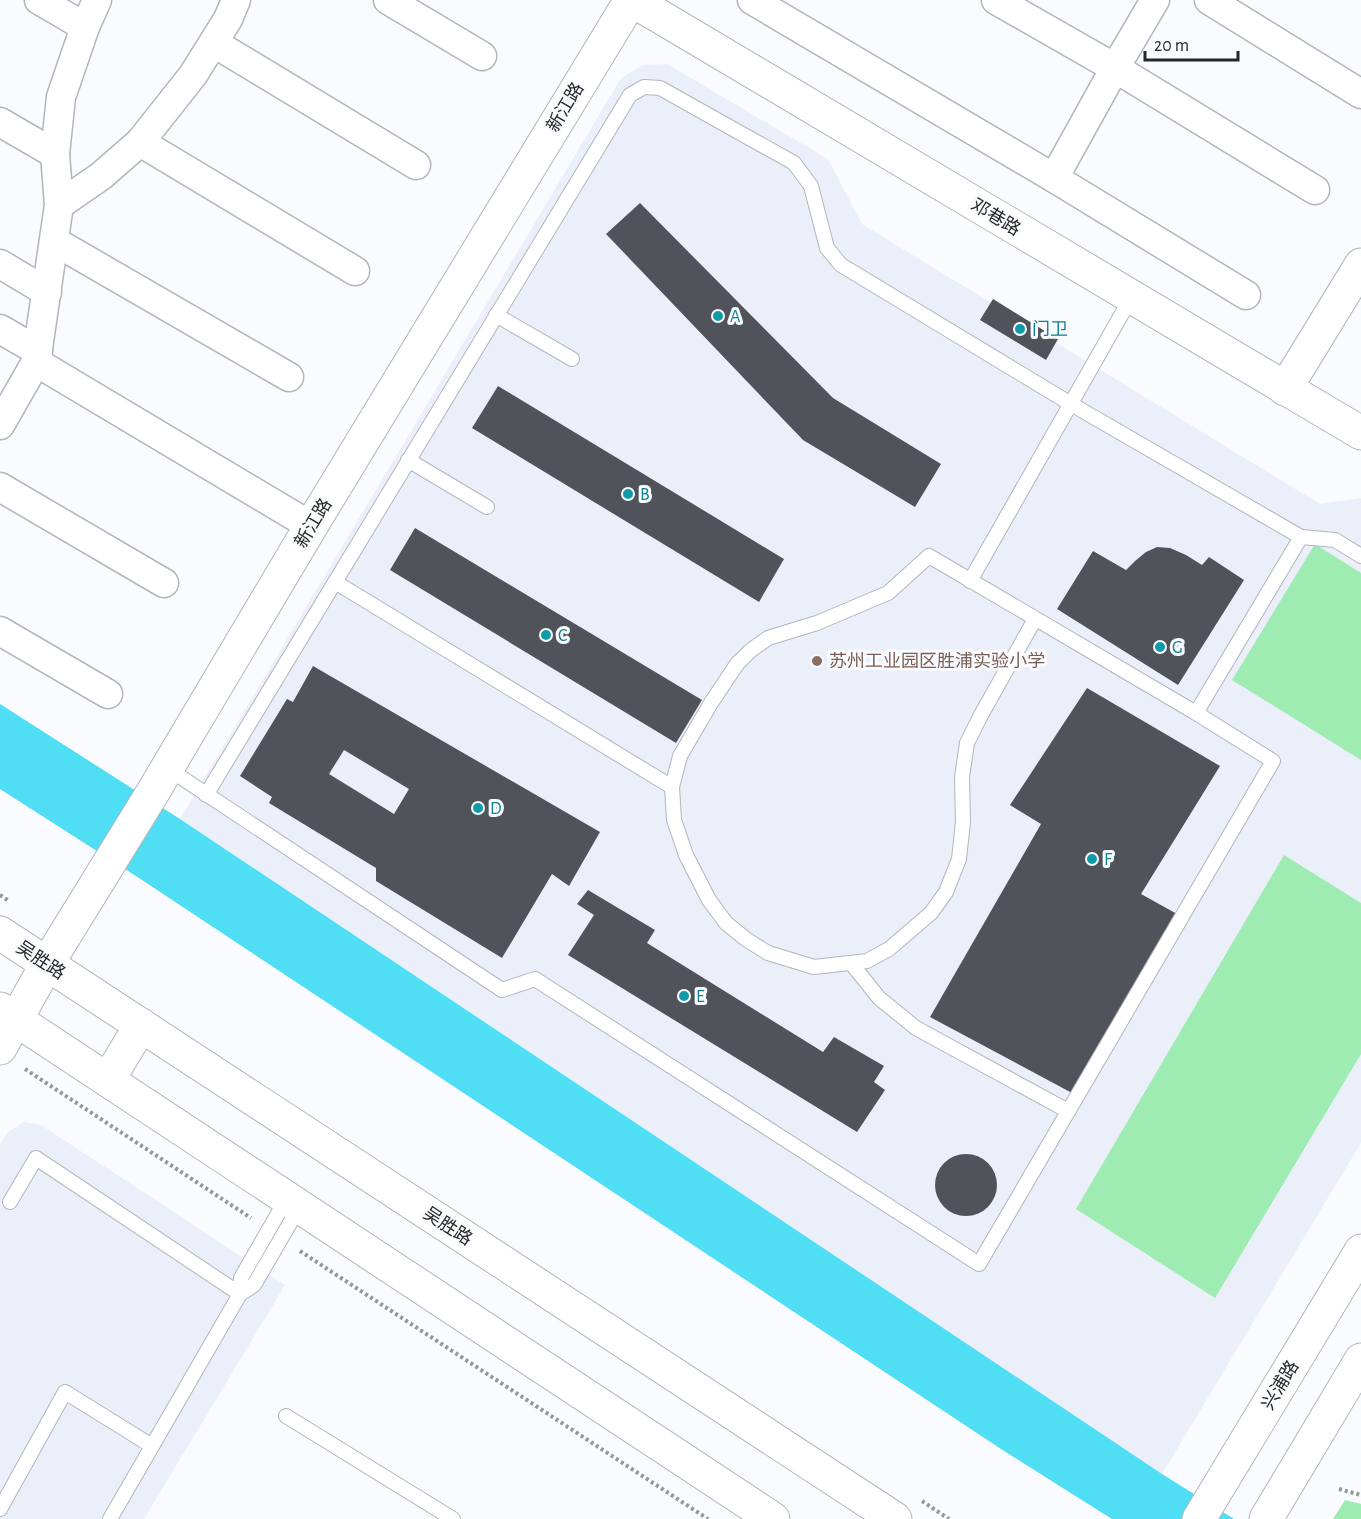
<svg xmlns="http://www.w3.org/2000/svg" width="1361" height="1519" viewBox="0 0 1361 1519" font-family="'Alegreya Sans','Noto Sans SC',sans-serif">
<rect width="100%" height="100%" fill="#fafbff"/>
<g fill="#ebeff9">
<polygon points="667,64 828,159 862,224 1320,504 1361,498 1361,1143 1162,1474 180,819 621,78 642,65"/>
<polygon points="24,1122 41,1125 285,1285 144,1519 0,1519 0,1145 8,1132"/>
</g>
<g fill="#9fecb3">
<polygon points="1315,544 1361,573 1361,760 1232,680"/>
<polygon points="1284,855 1361,903 1361,1054 1215,1298 1076,1209"/>
<polygon points="1345,1500 1361,1504 1361,1519 1333,1519"/>
</g>
<polygon fill="#50def4" points="0,704 180,819 1162,1474 1234,1519 1112,1519 1004,1451 139,878 0,789"/>
<g fill="#51535b" fill-rule="evenodd">
<polygon points="640,203 833,398 941,464 915,507 803,440 606,234"/>
<polygon points="993,299 1058,339 1046,360 980,320"/>
<polygon points="498,386 784,559 759,602 472,428"/>
<polygon points="415,528 702,700 676,743 390,570"/>
<polygon points="1157,547 1170,548 1186,555 1202,565 1209,557 1244,580 1178,685 1057,609 1093,551 1126,570 1135,561 1146,552"/>
<path d="M313,666L600,832L569,886L552,874L502,958L376,881V868L269,803L272,797L240,776L287,699L293,702ZM344,750L409,789L394,814L329,774Z"/>
<polygon points="1087,688 1220,766 1141,894 1177,914 1072,1093 930,1017 1041,824 1010,805"/>
<polygon points="588,890 655,930 647,943 823,1052 834,1037 884,1066 874,1082 885,1090 857,1132 568,955 594,915 577,904"/>
<circle cx="966" cy="1185" r="31"/>
</g>
<g fill="none" stroke-linecap="round" stroke-linejoin="round">
<defs>
<g id="service">
<polyline points="496,315 572,359"/>
<polyline points="408,460 487,507"/>
<polyline points="1301,537 1335,540 1361,556"/>
<polyline points="970,581 1132,296"/>
<polyline points="335,582 672,787"/>
<polyline points="167,768 502,990 535,979 979,1264 1273,761 1196,713 929,556 888,593 817,623 768,638 750,651 737,664 711,703 680,756 672,787 674,820 686,855 709,900 726,923 747,940 768,953 814,967 867,961 889,949 931,913 946,892 959,859 963,822 962,777 967,743 981,715 1035,619"/>
<polyline points="206,795 630,95 644,87 660,88 794,163 811,186 827,248 841,265 1071,404 1301,537 1196,713"/>
<polyline points="851,963 879,998 916,1028 1068,1111"/>
<polyline points="10,1202 36,1158 240,1294"/>
<polyline points="240,1294 254,1285 300,1206"/>
<polyline points="286,1416 453,1519"/>
<polyline points="0,1509 65,1392 152,1446"/>
<polyline points="110,1519 240,1294 241,1278 287,1198"/>
</g>
<g id="minor">
<polyline points="39,0 85,27"/>
<polyline points="388,0 482,56"/>
<polyline points="752,0 1054,178 1246,295"/>
<polyline points="996,0 1115,68 1315,190"/>
<polyline points="1209,0 1361,94"/>
<polyline points="214,43 416,165"/>
<polyline points="0,122 55,154"/>
<polyline points="140,142 355,271"/>
<polyline points="1054,178 1115,68 1155,0"/>
<polyline points="59,205 101,176 140,142 193,75 228,19 236,0"/>
<polyline points="54,241 289,377"/>
<polyline points="0,264 47,292"/>
<polyline points="0,329 38,351"/>
<polyline points="36,362 311,526"/>
<polyline points="0,425 36,362 59,205 55,154 61,97 85,27 97,0"/>
<polyline points="0,487 164,583"/>
<polyline points="0,631 108,694"/>
</g>
<g id="tertiary">
<polyline points="631,0 659,16 1361,433"/>
<polyline points="1285,389 1361,265"/>
<polyline points="0,1048 47,964 153,792 311,526 631,0"/>
</g>
<g id="secondary">
<polyline points="0,933 895,1519"/>
<polyline points="0,1009 773,1519"/>
<polyline points="108,1080 141,1025"/>
<polyline points="1199,1519 1361,1251"/>
<polyline points="1266,1519 1361,1360"/>
</g>
</defs>
<use href="#service" stroke="#b2b5bd" stroke-width="16"/>
<use href="#minor" stroke="#b2b5bd" stroke-width="31"/>
<use href="#tertiary" stroke="#b2b5bd" stroke-width="35"/>
<use href="#secondary" stroke="#b2b5bd" stroke-width="35"/>
<g stroke="#959699" stroke-width="4" stroke-dasharray="3 3" stroke-linecap="butt">
<polyline points="0,895 9,901"/>
<polyline points="25,1069 251,1218"/>
<polyline points="300,1251 708,1519"/>
<polyline points="1339,1489 1361,1495"/>
<polyline points="922,1501 949,1519"/>
</g>
<use href="#service" stroke="#fff" stroke-width="14"/>
<use href="#minor" stroke="#fff" stroke-width="28"/>
<use href="#tertiary" stroke="#fff" stroke-width="33"/>
<use href="#secondary" stroke="#fff" stroke-width="33"/>
</g>
<g fill="#0f9aa8" stroke="#fafbff" stroke-width="2">
<circle cx="718" cy="316" r="6"/>
<circle cx="1020" cy="329" r="6"/>
<circle cx="628" cy="494" r="6"/>
<circle cx="546" cy="635" r="6"/>
<circle cx="1160" cy="647" r="6"/>
<circle cx="478" cy="808" r="6"/>
<circle cx="1092" cy="859" r="6"/>
<circle cx="684" cy="996" r="6"/>
</g>
<circle fill="#8d6e63" stroke="#fafbff" stroke-width="2" cx="817" cy="661" r="6"/>
<g text-anchor="middle" stroke-width="6" stroke-linejoin="round" paint-order="stroke">
<g font-size="18" fill="#26272a" stroke="#fafbff">
<text transform="translate(565 107) rotate(-59)" y="6">新江路</text>
<text transform="translate(996 217) rotate(31)" y="6">邓巷路</text>
<text transform="translate(313 523) rotate(-59)" y="6">新江路</text>
<text transform="translate(41 960) rotate(33)" y="6">吴胜路</text>
<text transform="translate(448 1226) rotate(33)" y="6">吴胜路</text>
<text transform="translate(1280 1385) rotate(-59)" y="6">兴浦路</text>
</g>
<g font-size="18" fill="#0d838f" stroke="#fafbff" text-anchor="start">
<text x="730" y="322">A</text>
<text x="1032" y="335">门卫</text>
<text x="640" y="500">B</text>
<text x="558" y="641">C</text>
<text x="1172" y="653">G</text>
<text x="490" y="814">D</text>
<text x="1104" y="865">F</text>
<text x="696" y="1002">E</text>
</g>
<g font-size="18" fill="#785e54" stroke="#fafbff" text-anchor="start">
<text x="829" y="667">苏州工业园区胜浦实验小学</text>
</g>
</g>
<path d="M1145 51v9h93v-9" fill="none" stroke="#26272a" stroke-width="3"/>
<text x="1154" y="51" font-size="18" fill="#26272a" stroke="#fafbff" stroke-width="4.5" paint-order="stroke">20 m</text>
</svg>
